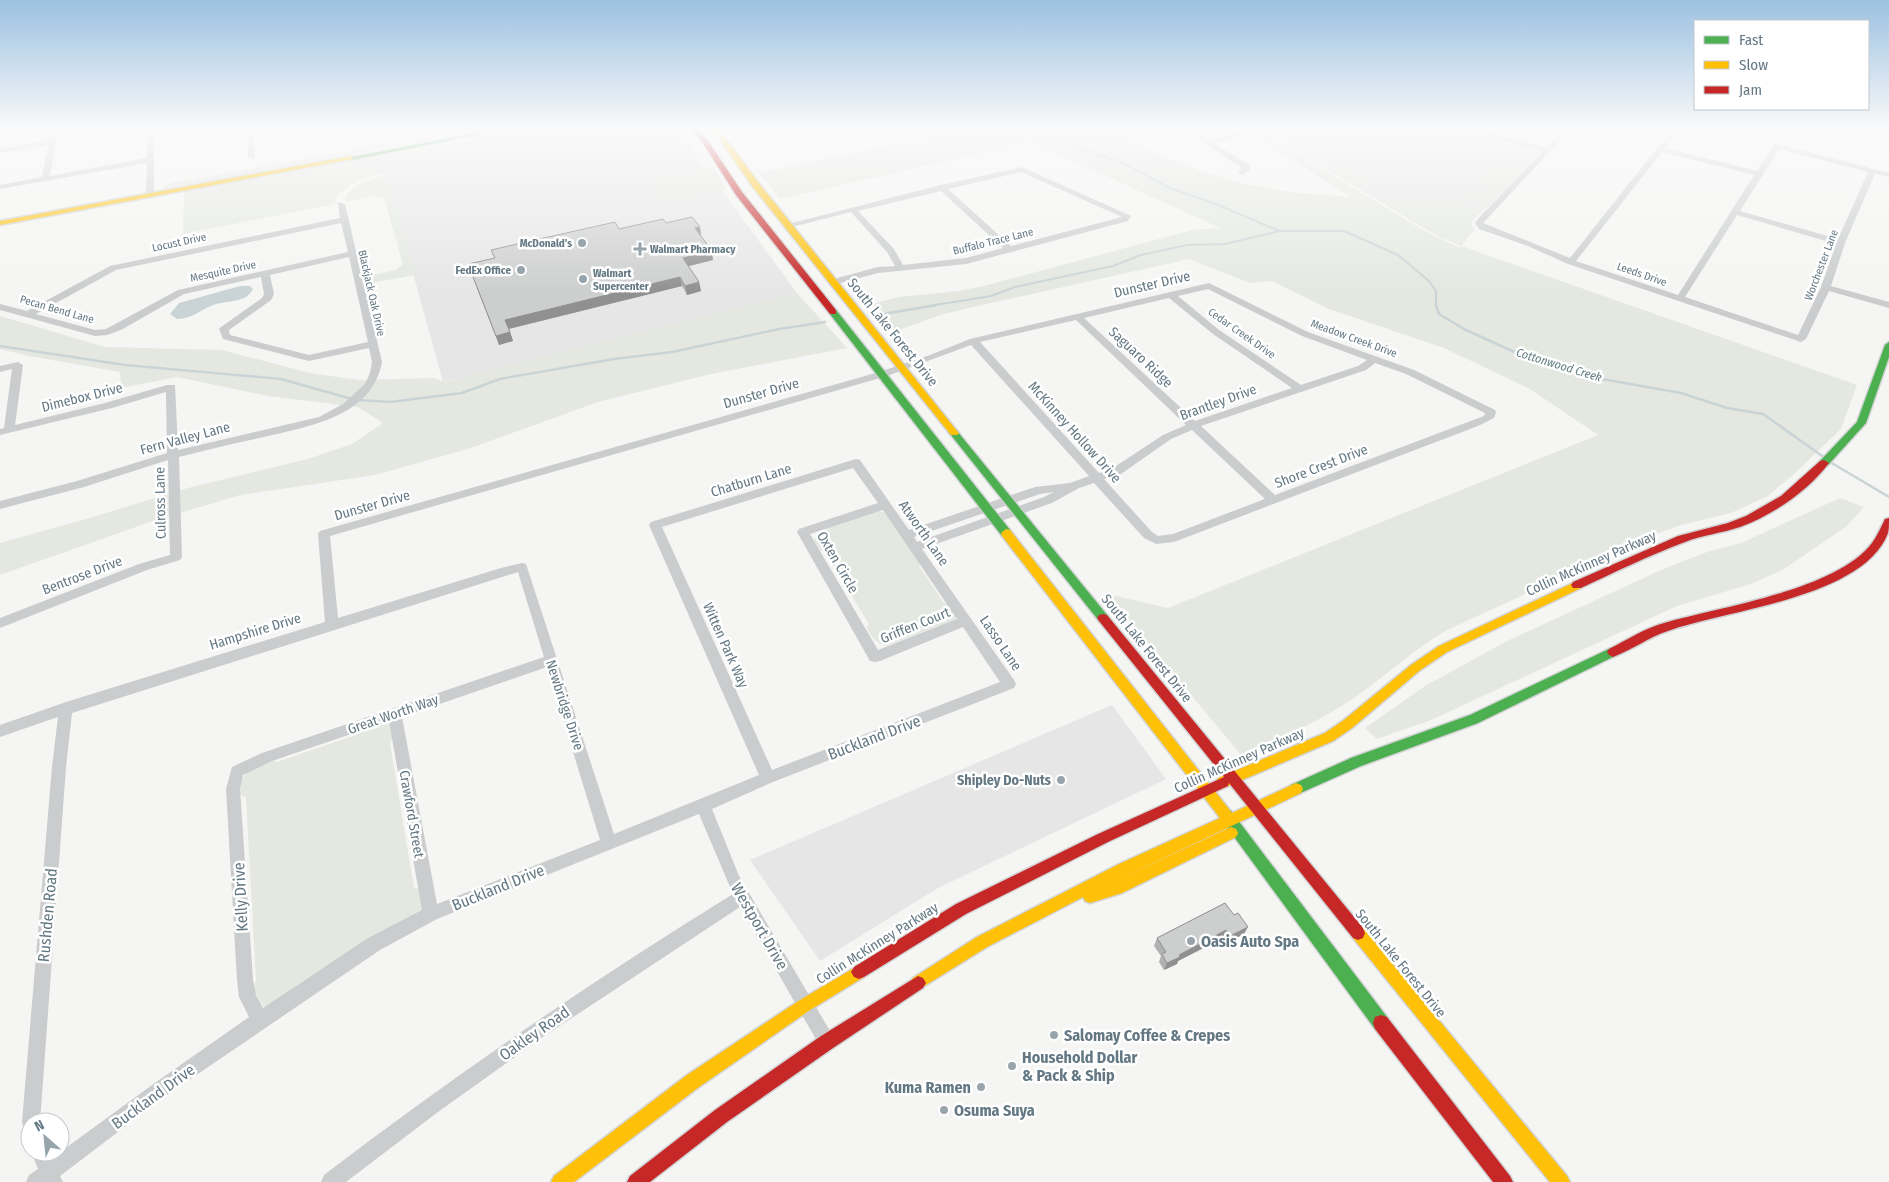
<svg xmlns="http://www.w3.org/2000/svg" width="1889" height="1182" viewBox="0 0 1889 1182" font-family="'Fira Sans Condensed',sans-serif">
<rect width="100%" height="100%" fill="#f5f5f3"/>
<g fill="#e5e6e5">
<polygon points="539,128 676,128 797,293 443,382 381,157"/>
<polygon points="1280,128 1453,128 1537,151 1539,154 1490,205 1473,219 1471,225 1475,229 1443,239 1276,139 1250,135"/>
<polygon points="1112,705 1166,779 938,888 820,961 750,860"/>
</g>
<g fill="#e4e8e1">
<path d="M971,128H1116L1148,150L1203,172L1245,184L1290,192L1351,197L1256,138L1275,140L1421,229L1460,248V246L1424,228L1276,139L1255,135L1290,128L1303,135L1318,138L1369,179L1384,178L1385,179L1373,180L1365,185L1367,192C1390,209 1414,194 1439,194C1447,195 1471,207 1479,211L1471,225L1475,229L1461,246L1857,385L1841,429L1794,474L1768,496L1731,513L1681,525L1659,533L1447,630C1416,648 1390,672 1361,693C1324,720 1282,737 1242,756L1107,594L1168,608L1598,435L1530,389L1444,348L1329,309L1272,281L1250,283L1189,259L964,309L940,315L891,333L868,305L899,297L959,291L984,286L1192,230L1221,228L1030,142L780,199L759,173Z"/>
<polygon points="1461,131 1537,151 1539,154 1490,205 1482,206 1459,194 1459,192 1486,188 1468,174 1489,171 1481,165 1489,163 1484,163 1474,156 1478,156 1477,155 1472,155 1466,151 1476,150 1458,137 1457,134"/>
<polygon points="1370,132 1378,134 1378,137 1380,135 1397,138 1394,142 1389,142 1384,139 1364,142 1355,135 1331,138 1338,146 1331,147 1320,139"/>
<polygon points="428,136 435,136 436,138 164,189 164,187 171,183"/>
<polygon points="442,145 446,149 392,159 390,153"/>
<polygon points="387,154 390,165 386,166 388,172 356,181 337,195 335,204 183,234 184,191"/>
<path d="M707,167L714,168C719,173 722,182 726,189L725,191L662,206L644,180Z"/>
<path d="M389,175L416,275L369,283L367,276L396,270L403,264L384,198L374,196L346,202L345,198C354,183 373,178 389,175Z"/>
<polygon points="797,293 847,348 711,374 598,402 471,448 375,475 240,495 147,523 0,575 0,543 93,517 188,488 308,459 352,444 383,423 358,407 268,396 177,377 121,388 120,372 29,356 0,349 0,316 105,347 222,350 310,373 359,380 434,378 444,382"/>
<polygon points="1840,498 1864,507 1847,526 1784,569 1751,584 1677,606 1431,720 1377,739 1365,728 1425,686 1507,641 1661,570 1707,552 1741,543"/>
<path d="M879,511L887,513L921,563L919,566L944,603H948L956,614L955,620L886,646C875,643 871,636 866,627L869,624L825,552L821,551L814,541L816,535L822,530Z"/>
<path d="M387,722L391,724L394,735L390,743L414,888L421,889L424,907L419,915L381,931L298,984C290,995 277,1007 263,1006L253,989L256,980L246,797L240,795C240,769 252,769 273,760L277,762L353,736L357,731Z"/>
</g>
<path fill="#cad4d6" d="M240,286H250L253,289C246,304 226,300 213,305C200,310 192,319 177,319L170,314L179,303Z"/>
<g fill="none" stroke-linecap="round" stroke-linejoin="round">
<g stroke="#cad4d6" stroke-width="2">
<polyline points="1036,128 1064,143 1121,162 1170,188 1216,204 1279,231"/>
<polyline points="929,306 991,296 1015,287 1113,266 1141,255 1187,245 1225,244 1280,231 1344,231 1398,255 1429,281 1436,291 1436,306"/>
</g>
<g stroke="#cad4d6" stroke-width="2.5">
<polyline points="1436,305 1439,314 1464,329 1523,356 1557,362 1585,376 1681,393 1727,408 1763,414 1825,458"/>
<polyline points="877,315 937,305"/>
<polyline points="0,346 125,365 281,379 352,399"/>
<polyline points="358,400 390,402 462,393 500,379 614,359 672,352 779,329 825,322"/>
<polyline points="1830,462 1889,497"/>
</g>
<defs>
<g id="fast">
<polygon points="501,128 513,128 351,160 348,158"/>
<polygon points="833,309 836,310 1010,530 1011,533 1010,536 1002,536 830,314 830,310"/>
<polygon points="1889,342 1889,357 1866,423 1828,465 1820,465 1819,463 1820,461 1857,422 1885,345"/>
<polygon points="954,430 957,431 1107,615 1109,618 1107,621 1099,621 951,435 949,433"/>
<polygon points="1613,647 1617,649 1619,652 1617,655 1478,723 1361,766 1296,795 1291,793 1289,789 1291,785 1351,758 1470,715"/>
<polygon points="1226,809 1231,811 1387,1017 1389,1023 1387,1029 1381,1031 1375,1029 1221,819 1219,815 1221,811"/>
</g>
<g id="slow">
<polygon points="712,128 718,128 758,182 957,431 959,433 957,435 951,435 752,186"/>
<polygon points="351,156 353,157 353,159 0,225 0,221"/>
<polygon points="1006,529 1010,530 1232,813 1296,783 1301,785 1303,789 1301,793 1109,884 1231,827 1236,829 1238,833 1236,837 1122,893 1090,903 1085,901 1083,897 987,947 918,990 913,988 910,983 913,978 977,937 1119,864 1220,818 1002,536 1001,533"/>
<polygon points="1577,581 1581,582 1583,585 1581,588 1447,652 1419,671 1352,728 1333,741 1228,786 1223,788 1218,786 1216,782 1218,778 1325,733 1344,720 1411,665 1439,646"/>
<polygon points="1358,926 1363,928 1567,1176 1570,1182 1550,1182 1353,938 1351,933 1353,928"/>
<polygon points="859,965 864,967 867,972 864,977 810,1010 699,1087 574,1182 551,1182 554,1176 687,1075 800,1000"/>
</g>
<g id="jam">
<polygon points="690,128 696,128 708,141 742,192 836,310 836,314 830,314 736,195 703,143"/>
<path d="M1824,460L1829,463C1808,491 1773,515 1740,527C1722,533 1703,535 1685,542C1650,555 1615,572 1581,588H1573L1571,585L1573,582L1678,536L1728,523L1746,516L1781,496L1820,461Z"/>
<path d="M1889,518C1889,523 1889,529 1888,533C1864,598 1725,610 1668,631C1649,637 1632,650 1613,657L1609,655L1607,652L1609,649C1627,640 1645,628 1664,623C1719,607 1837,590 1872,543C1877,536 1881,527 1885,519Z"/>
<polygon points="1103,614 1107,615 1363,928 1365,933 1363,938 1358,940 1353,938 1229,783 1228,786 1108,842 966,914 864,977 859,979 854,977 851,972 854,967 956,904 1098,834 1224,777 1099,621 1097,618 1099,615"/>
<polygon points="918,976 923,978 926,983 923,988 833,1048 727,1122 650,1182 627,1182 630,1176 715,1110 821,1036"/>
<polygon points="1381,1015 1387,1017 1510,1176 1513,1182 1493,1182 1375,1029 1373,1023 1375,1017"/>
</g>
</defs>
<use href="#fast" stroke="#d2d3d4" stroke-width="3"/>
<use href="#slow" stroke="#d2d3d4" stroke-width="3"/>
<use href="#jam" stroke="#d2d3d4" stroke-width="3"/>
<g fill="#cacccd" fill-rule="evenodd">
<polygon points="52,128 59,128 50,176 147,158 147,128 154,128 154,194 150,196 146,194 147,163 0,189 0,185 42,177 48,145 0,153 0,149 49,140"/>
<polygon points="246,128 253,128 255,159 248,157"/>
<polygon points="339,128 346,128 347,140 340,138"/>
<polygon points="1182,128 1190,128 1209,140 1259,128 1271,128 1214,143 1250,166 1250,170 1242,175 1238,173 1242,168"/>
<path d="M1461,128H1472L1546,148L1565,128H1572L1483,223L1570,258L1673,128H1681L1665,148L1757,171L1774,144H1777L1889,173V177L1875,174L1845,243L1831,286L1889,302V308L1829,291L1806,339L1801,342L1568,264L1528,246L1479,229L1475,223L1476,221L1542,152ZM1779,149L1868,172L1838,239L1740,211ZM1662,152L1754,175L1678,295L1576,261ZM1737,215L1836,244L1821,287L1798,335L1685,297Z"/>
<polygon points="1832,128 1848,128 1871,133 1867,135"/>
<path d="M1022,167L1131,216L1128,221L966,264L878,273L833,285L830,284V280L878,267L895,266L887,252L851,212L788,228L784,225L941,185ZM1021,172L1122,217L1011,246L948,189ZM941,191L1003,248L966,258L903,265L894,249L858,211Z"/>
<path d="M338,202L345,204L382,362C372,417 309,426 264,437C236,443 207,450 179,457L182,557L180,560L147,570L0,628V618L139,564L170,555L168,460L84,487L0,509V501L77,481L167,453L166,392L112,408L0,435V429L4,428L12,369L0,372V366L18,362L23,365L15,425L105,403L167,385H175L178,450L319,417L343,404L365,384L370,373L372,362L369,348L309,361L223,339L219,329L221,327L262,298L264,294L261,277L184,294L121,330L107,335L95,336L0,310V304L27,311L110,266L340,218ZM341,223L348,252L178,290L106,329L95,330L36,314L116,270ZM349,257L368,342L309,355L230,335L229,330L271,300L274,294L270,275Z"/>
<path d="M1209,283L1308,332L1414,370L1495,410L1496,412L1494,418L1478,426L1174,542L1156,544L1144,538L1094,483L1079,488L1052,503L922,549L1014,680L1016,684L1014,688L773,782L712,809L739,876L833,1036L836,1042L833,1048L827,1051L821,1048L740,907L540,1039L438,1112L346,1182H321L324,1175C456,1074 592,981 733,894L699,814L437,919L380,950L164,1097L60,1176L63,1182H26L29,1175L38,1169L31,1152H50L52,1158L152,1085L249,1017L239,997L237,980L226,789L232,767L262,753L544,657L518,572L72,713L66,767L40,1122H30V1131L24,1129L22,1122L52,767L58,717L0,737V725L66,702L325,622L318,534L320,531L879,372L930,355L970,339ZM1208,289L1302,336L1367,360L1358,366L1301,385L1219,330L1178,296ZM1169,298L1213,334L1292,388L1195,421L1084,318ZM1076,320L1186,425L1163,435L1113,468L1099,473L980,342ZM971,345L1089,476L1070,483L1035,487L909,530L860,460L856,459L651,522L649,525L759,775L614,834L526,564L522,563L501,568L338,618L330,536L887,376ZM1375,363L1406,374L1485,413L1484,416L1275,495L1201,426L1366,370ZM1192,430L1265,499L1173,534L1158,536L1152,532L1104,479L1121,474L1171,439ZM853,468L878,503L799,529L797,532L870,661L875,662L880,661L963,627L1000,682L772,770L662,527ZM1054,492L1044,497L917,542L914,537L1040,494ZM883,510L957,619L878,650L810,534ZM547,667L600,840L437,904L402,717ZM389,721L422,910L368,938L263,1008L256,995L253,980L240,789L243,775L272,761Z"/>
</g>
<use href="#fast" fill="#4caf50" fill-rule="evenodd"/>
<use href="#slow" fill="#ffc107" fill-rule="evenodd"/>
<use href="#jam" fill="#c62828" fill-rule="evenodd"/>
</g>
<g fill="#b0b1b1">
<polygon points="666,223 700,227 701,236 713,260 688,266 699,282 701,291 687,295 682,286 509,329 513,341 499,345 468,264 494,258 491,250 619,229"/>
<polygon points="1225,903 1244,934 1226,943 1223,938 1178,961 1177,964 1164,970 1159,962 1161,956 1154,946 1157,938"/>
</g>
<g fill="#909090">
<polygon points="700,227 701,236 697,237 695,228"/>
<polygon points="712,251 713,260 685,267 683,258"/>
<polygon points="680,277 682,286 508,329 505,320"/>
<polygon points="699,282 701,291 687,295 685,286"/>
<polygon points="510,332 513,341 499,345 496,336"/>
<polygon points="1248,927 1244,934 1226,943 1230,936"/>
<polygon points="1226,930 1223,938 1178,961 1177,964 1164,970 1167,963 1179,955"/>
</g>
<g fill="#cdcece" stroke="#909090">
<polygon points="692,217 700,227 695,228 712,251 683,258 699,282 685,286 680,277 505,320 510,332 496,336 468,264 495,258 491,250 615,222 619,229 663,219 666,223"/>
<polygon points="1225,903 1234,915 1238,913 1248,927 1230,936 1226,930 1179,955 1180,957 1167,963 1162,954 1166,952 1157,938"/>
</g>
<linearGradient id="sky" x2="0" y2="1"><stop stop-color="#9cc1e1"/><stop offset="0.44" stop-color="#fafafa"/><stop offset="1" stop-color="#fafafa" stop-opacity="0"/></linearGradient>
<rect width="1889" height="293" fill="url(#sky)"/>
<g fill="#97a4ab" stroke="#fff" stroke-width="2">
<circle cx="582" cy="243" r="5"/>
<path d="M637.5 241.5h5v5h5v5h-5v5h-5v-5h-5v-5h5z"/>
<circle cx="521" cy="270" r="5"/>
<circle cx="583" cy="279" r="5"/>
<circle cx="1061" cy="780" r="5"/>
<circle cx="1191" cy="941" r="5"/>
<circle cx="1054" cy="1035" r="5"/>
<circle cx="1012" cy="1066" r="5"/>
<circle cx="981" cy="1087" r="5"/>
<circle cx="944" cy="1110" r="5"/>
</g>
<g text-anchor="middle" stroke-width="5" stroke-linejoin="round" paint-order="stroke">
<g font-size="11" fill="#647884" stroke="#fff">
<text transform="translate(993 241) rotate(-14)" y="4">Buffalo Trace Lane</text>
<text transform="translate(179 242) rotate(-12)" y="4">Locust Drive</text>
<text transform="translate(1821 265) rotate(-69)" y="4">Worchester Lane</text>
<text transform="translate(223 271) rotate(-12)" y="4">Mesquite Drive</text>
<text transform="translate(1642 274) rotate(19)" y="4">Leeds Drive</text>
<text transform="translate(372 293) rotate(77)" y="4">Blackjack Oak Drive</text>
<text transform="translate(57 309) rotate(16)" y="4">Pecan Bend Lane</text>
<text transform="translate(1242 333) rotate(35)" y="4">Cedar Creek Drive</text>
<text transform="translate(1354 338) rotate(20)" y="4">Meadow Creek Drive</text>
</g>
<g font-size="11" font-weight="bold" fill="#647884" stroke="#fff" text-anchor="end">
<text x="572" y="247">McDonald's</text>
<text x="650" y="253" text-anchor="start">Walmart Pharmacy</text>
<text x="511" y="274">FedEx Office</text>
<text x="593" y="277" text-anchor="start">Walmart<tspan x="593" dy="13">Supercenter</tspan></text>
</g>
<g font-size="12" font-style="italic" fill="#5f7b81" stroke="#fff">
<text transform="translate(1559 365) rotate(17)" y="4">Cottonwood Creek</text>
</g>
<g font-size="14" fill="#647884" stroke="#fff">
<text transform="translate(1152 284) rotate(-13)" y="5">Dunster Drive</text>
<text transform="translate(893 332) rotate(51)" y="5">South Lake Forest Drive</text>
<text transform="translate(1141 357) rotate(43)" y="5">Saguaro Ridge</text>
<text transform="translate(761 393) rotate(-16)" y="5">Dunster Drive</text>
<text transform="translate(82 397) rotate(-14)" y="5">Dimebox Drive</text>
<text transform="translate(1218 402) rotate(-20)" y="5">Brantley Drive</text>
<text transform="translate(1075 432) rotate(48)" y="5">McKinney Hollow Drive</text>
<text transform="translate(185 438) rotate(-15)" y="5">Fern Valley Lane</text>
<text transform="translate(1321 466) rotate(-21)" y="5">Shore Crest Drive</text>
<text transform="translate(751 480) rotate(-17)" y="5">Chatburn Lane</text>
<text transform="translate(160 503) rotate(-91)" y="5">Culross Lane</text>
<text transform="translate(372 505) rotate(-16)" y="5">Dunster Drive</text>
<text transform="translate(924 533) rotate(55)" y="5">Atworth Lane</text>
<text transform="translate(838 562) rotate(60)" y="5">Oxten Circle</text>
<text transform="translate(1591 563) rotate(-24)" y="5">Collin McKinney Parkway</text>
<text transform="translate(82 575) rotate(-21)" y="5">Bentrose Drive</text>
<text transform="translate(915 625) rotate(-22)" y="5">Griffen Court</text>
<text transform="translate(255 631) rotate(-17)" y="5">Hampshire Drive</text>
<text transform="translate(1001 643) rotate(56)" y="5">Lasso Lane</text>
<text transform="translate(726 645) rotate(66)" y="5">Witten Park Way</text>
<text transform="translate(1147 648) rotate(51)" y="5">South Lake Forest Drive</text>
<text transform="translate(565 705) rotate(72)" y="5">Newbridge Drive</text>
<text transform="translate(393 714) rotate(-19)" y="5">Great Worth Way</text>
<text transform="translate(1239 760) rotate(-24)" y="5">Collin McKinney Parkway</text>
<text transform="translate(412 814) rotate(80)" y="5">Crawford Street</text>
<text transform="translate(877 943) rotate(-32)" y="5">Collin McKinney Parkway</text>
<text transform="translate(1401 963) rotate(51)" y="5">South Lake Forest Drive</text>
</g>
<g font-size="14" font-weight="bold" fill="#647884" stroke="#fff" text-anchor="end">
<text x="1051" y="785">Shipley Do-Nuts</text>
</g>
<g font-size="16" fill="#647884" stroke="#fff">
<text transform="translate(874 737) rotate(-21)" y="6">Buckland Drive</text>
<text transform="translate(498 887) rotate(-22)" y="6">Buckland Drive</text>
<text transform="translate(240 897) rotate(-93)" y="6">Kelly Drive</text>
<text transform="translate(47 915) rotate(-85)" y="6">Rushden Road</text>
<text transform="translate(760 926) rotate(60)" y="6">Westport Drive</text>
<text transform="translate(534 1033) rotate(-35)" y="6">Oakley Road</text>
<text transform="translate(153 1096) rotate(-36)" y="6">Buckland Drive</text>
</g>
<g font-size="16" font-weight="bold" fill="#647884" stroke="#fff" text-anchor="start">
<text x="1201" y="947">Oasis Auto Spa</text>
<text x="1064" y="1041">Salomay Coffee &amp; Crepes</text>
<text x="1022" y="1063">Household Dollar<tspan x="1022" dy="18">&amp; Pack &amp; Ship</tspan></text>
<text x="971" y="1093" text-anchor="end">Kuma Ramen</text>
<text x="954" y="1116">Osuma Suya</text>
</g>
</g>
<rect x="1694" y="20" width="175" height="90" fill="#ffffff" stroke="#c1c9ce"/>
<rect x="1704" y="36" width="25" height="8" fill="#4caf50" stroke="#c1c9ce"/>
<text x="1739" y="45" font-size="15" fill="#647884">Fast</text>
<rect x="1704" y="61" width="25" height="8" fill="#ffc107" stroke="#c1c9ce"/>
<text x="1739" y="70" font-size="15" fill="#647884">Slow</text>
<rect x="1704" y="86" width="25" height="8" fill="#c62828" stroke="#c1c9ce"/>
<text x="1739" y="95" font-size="15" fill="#647884">Jam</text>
<g transform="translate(45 1137) rotate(333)"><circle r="24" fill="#ffffff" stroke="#c1c9ce"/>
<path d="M0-4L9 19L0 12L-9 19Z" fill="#97a4ab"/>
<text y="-8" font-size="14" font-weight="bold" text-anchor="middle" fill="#647884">N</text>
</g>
</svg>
